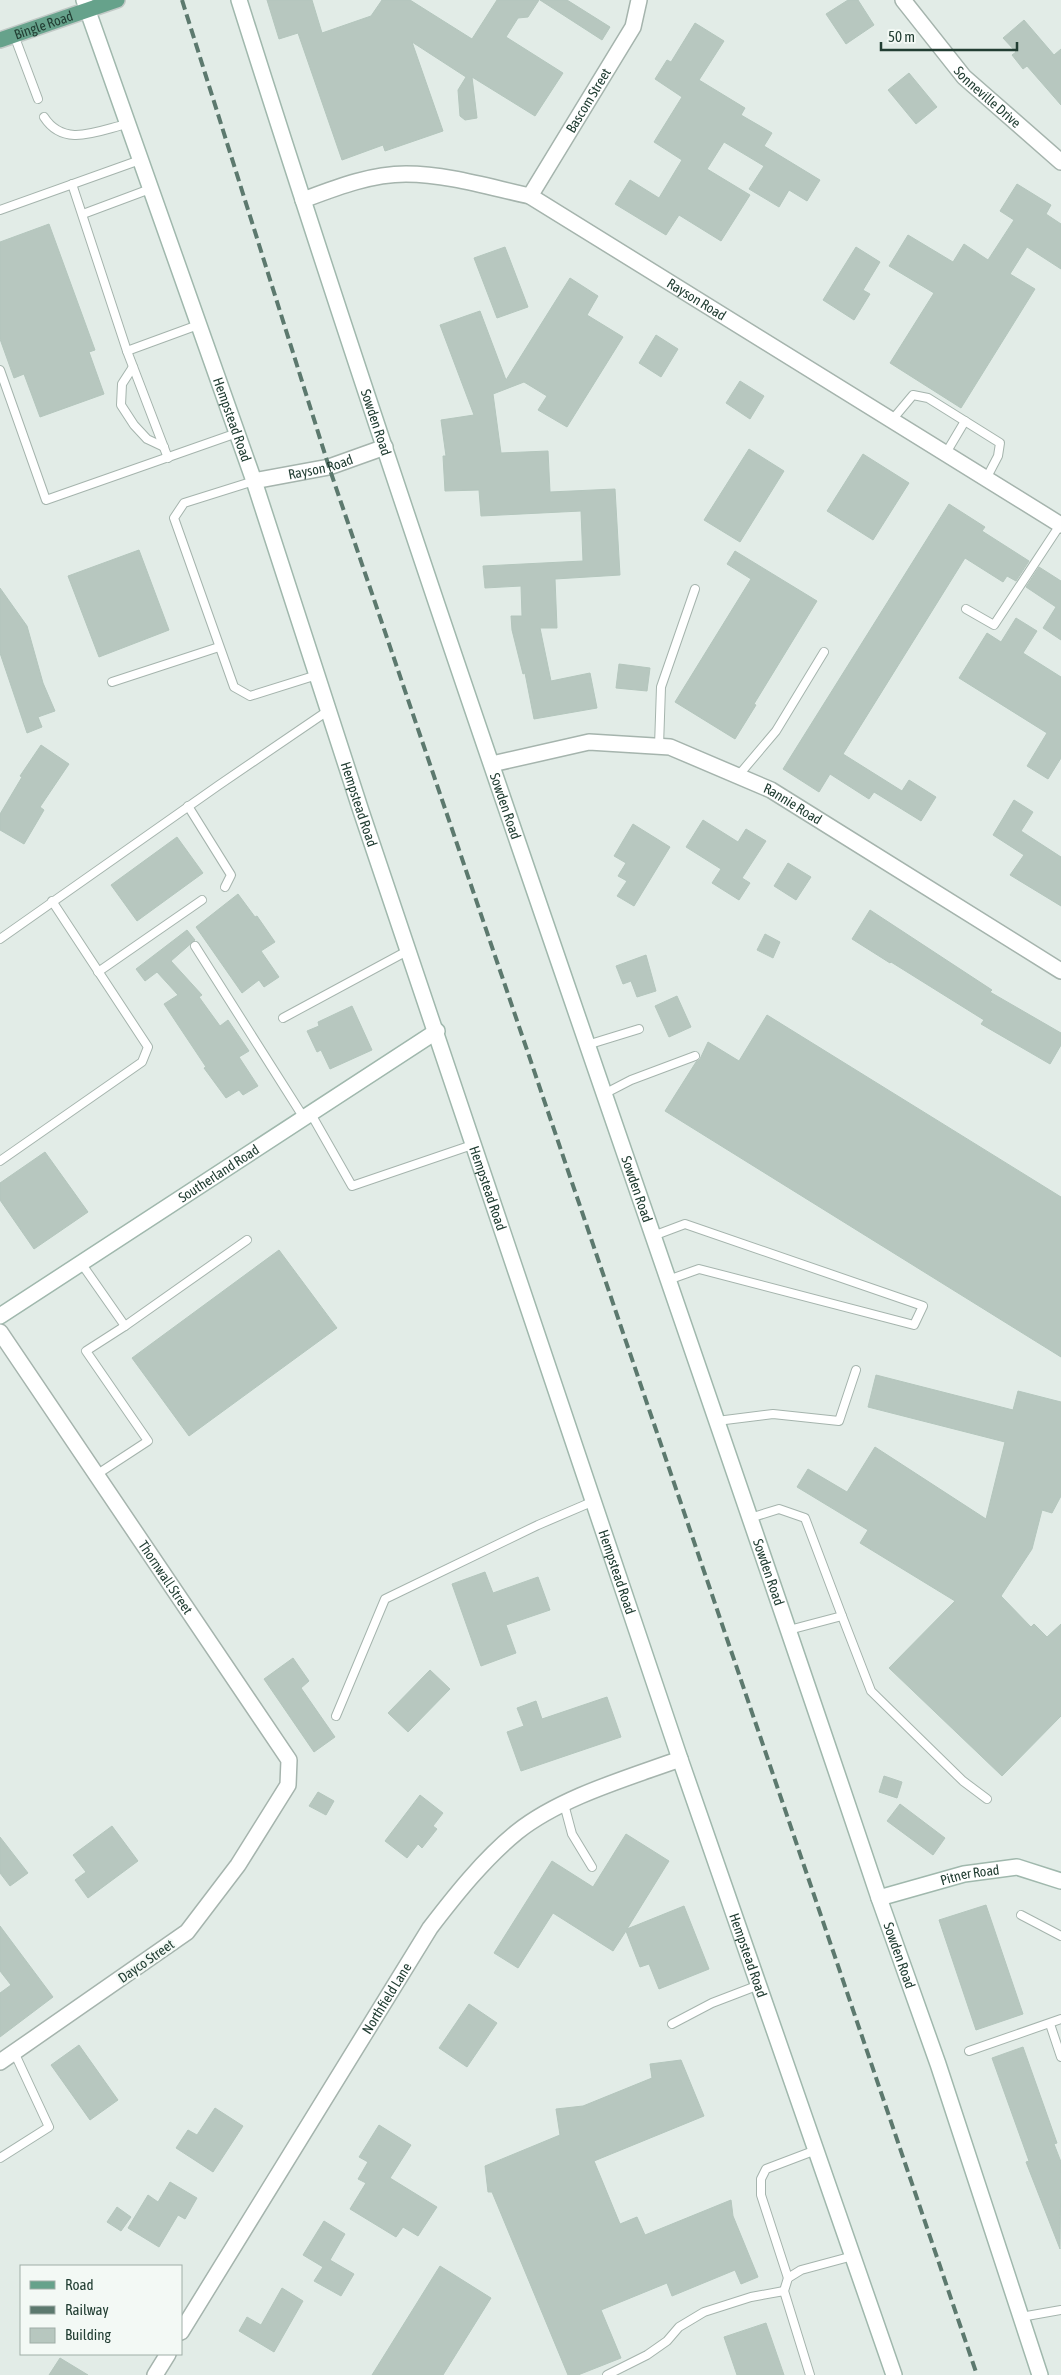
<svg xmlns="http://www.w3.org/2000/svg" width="1061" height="2375" viewBox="0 0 1061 2375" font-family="'Asap Condensed',sans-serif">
<rect width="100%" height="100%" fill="#e2ece7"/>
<g fill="#b7c7bf" stroke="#b4c6bd">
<polygon points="267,0 312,0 322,33 371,16 382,0 410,0 472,39 497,0 539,0 528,17 518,18 506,37 563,73 535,116 472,77 477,118 465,120 460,116 458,90 466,77 412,42 443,131 385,151 383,145 342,160 298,33 279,39"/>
<polygon points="540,0 567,0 610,27 602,40"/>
<polygon points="848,0 858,0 874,25 846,44 826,14"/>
<polygon points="1024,20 1054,55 1061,49 1061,105 1027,66 1023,69 1012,55 1016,52 1003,38"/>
<polygon points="695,23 724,41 699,80 745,108 741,115 772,133 764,146 820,180 807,201 789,190 779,207 749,189 764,166 724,142 707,169 750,195 721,241 679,215 666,235 615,204 630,180 659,198 682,160 654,142 682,97 655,79 667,60 671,62"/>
<polygon points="909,73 937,107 916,124 888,90"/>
<polygon points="1017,184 1051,205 1046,214 1061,224 1061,269 1027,247 1010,274 1035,289 961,408 890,363 934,293 889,266 908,235 953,262 964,244 988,260 1014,220 1000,211"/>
<polygon points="49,224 95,350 89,352 104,394 40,417 24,374 14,378 0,339 0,242"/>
<polygon points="505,247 528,307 497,318 474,258"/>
<polygon points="856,247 880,262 863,290 870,294 854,320 823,300"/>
<polygon points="570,278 598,296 587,315 623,337 567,427 538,410 547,396 524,382 493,394 501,453 548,451 550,492 615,489 620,575 555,579 557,628 540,628 551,681 590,673 597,708 534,719 525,673 523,674 512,630 511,616 522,616 521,586 485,588 483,566 583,561 581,511 481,516 479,490 445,491 443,456 446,456 441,420 474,415 440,325 480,311 506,380"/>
<polygon points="656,335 678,349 661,377 639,363"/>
<polygon points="740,381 764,396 750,419 726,403"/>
<polygon points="749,449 784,471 740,542 704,520"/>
<polygon points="863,454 909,483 873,540 827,511"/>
<polygon points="949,504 985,527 982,531 1029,561 1016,581 1007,576 1003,582 965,558 843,754 902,791 909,780 936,797 921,821 874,792 869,799 830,774 819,792 783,769"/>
<polygon points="139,550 169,630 99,657 68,576"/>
<polygon points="735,551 817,601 754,704 756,705 735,739 675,702 751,579 727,564"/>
<polygon points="1039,567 1061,581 1061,640 1043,628 1056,607 1026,587"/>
<polygon points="0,588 27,626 43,683 55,711 38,717 42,727 27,733 0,653"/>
<polygon points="1016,618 1037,631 1023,653 1061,677 1061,758 1048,779 1027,766 1047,733 959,678 987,633 1001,642"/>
<polygon points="619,664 650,668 647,691 616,688"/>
<polygon points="41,745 69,764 40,807 44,810 24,844 0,830 0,814 22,777 20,776"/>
<polygon points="1014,800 1033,812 1021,831 1061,857 1061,906 1010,875 1024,855 993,835"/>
<polygon points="703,820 738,842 746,829 766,841 742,878 750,883 739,900 712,883 721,869 686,847"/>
<polygon points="633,824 670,847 634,906 617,896 627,881 618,876 626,863 614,856"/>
<polygon points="177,837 203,873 137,921 111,885"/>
<polygon points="788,863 811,877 796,900 774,886"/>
<polygon points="238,894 255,917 257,916 275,942 261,951 279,977 264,987 259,980 242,993 196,927"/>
<polygon points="870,910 992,990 990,992 1061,1033 1061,1045 1050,1064 981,1024 984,1020 891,962 890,963 852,939"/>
<polygon points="187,930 195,940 171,961 202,995 199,997 220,1026 228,1020 249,1051 239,1057 258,1086 243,1095 239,1090 226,1098 204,1068 206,1067 164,1004 178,995 157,972 145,981 136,969"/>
<polygon points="765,934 780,942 773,958 757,950"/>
<polygon points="646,955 656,991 637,997 631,981 623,984 616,966"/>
<polygon points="677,996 691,1027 669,1037 655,1006"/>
<polygon points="352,1006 372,1050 330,1069 321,1050 317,1052 307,1031 319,1026 318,1022"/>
<polygon points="767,1015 1061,1197 1061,1357 665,1111 696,1062 700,1059 708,1042 739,1061"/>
<polygon points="45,1152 88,1212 34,1249 0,1200 0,1183"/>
<polygon points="279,1250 337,1328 189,1436 132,1358"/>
<polygon points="876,1375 1013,1410 1018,1391 1061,1402 1061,1496 1052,1513 1042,1510 1032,1549 1001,1596 1031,1627 1034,1624 1047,1637 1061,1624 1061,1716 1002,1776 889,1668 955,1601 860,1543 868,1530 797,1487 808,1469 847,1492 875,1447 986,1519 1005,1442 868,1407"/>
<polygon points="485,1572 493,1593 538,1577 550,1610 506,1625 516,1653 481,1666 452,1584"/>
<polygon points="293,1658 309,1681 301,1688 335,1737 314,1752 264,1679"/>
<polygon points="430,1670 450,1689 408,1732 388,1713"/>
<polygon points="607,1697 621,1737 521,1771 507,1732 524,1726 517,1708 536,1701 542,1719"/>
<polygon points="884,1776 902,1782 897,1798 879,1792"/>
<polygon points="318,1792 334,1801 326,1815 309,1806"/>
<polygon points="420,1795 443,1813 433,1826 437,1829 422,1848 418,1844 407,1858 385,1841"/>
<polygon points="900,1804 945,1838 933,1855 887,1821"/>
<polygon points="112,1826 138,1861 88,1898 75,1880 86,1872 73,1855"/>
<polygon points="626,1834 669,1861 627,1929 684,1906 709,1969 659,1989 649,1964 640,1967 626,1931 613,1951 553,1913 518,1968 494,1953 552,1861 593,1887"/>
<polygon points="0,1837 28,1873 10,1886 0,1873"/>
<polygon points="986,1905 1023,2014 976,2030 939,1920"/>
<polygon points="0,1926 53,1997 0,2037 0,1993 11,1985 0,1971"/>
<polygon points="469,2004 497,2023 467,2067 439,2048"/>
<polygon points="79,2045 118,2100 90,2120 51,2065"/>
<polygon points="1023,2047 1057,2143 1054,2144 1061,2162 1060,2249 1026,2162 1029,2161 992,2058"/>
<polygon points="681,2060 704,2116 594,2161 620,2224 637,2217 645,2235 731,2200 733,2216 758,2277 741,2284 735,2270 672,2296 667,2283 601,2310 621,2358 578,2375 568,2375 492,2192 488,2192 485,2166 560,2135 556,2109 583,2106 652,2078 650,2064"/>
<polygon points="215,2108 243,2126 213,2172 176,2148 188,2130 197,2135"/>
<polygon points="379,2125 411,2145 390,2178 437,2207 418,2236 403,2227 396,2237 350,2209 366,2183 358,2179 368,2162 359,2157"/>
<polygon points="170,2182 197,2198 185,2219 178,2215 159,2247 128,2228 148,2195 158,2202"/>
<polygon points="117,2207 131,2217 121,2231 107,2222"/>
<polygon points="324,2221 345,2234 330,2260 354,2274 341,2296 314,2281 323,2267 303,2255"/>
<polygon points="440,2266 491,2298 443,2375 372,2375"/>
<polygon points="282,2288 303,2301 274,2352 239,2331 247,2317 261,2325"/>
<polygon points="766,2323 784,2375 737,2375 724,2337"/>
<polygon points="60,2358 88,2375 49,2375"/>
</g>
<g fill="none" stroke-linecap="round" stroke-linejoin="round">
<defs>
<g id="lane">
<polyline points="14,35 38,99"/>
<path d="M44,117C64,148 97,131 127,124"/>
<polyline points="72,184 127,351 168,458"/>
<polyline points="0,210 140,160"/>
<polyline points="83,214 150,189"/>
<polyline points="127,351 198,325"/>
<polyline points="133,367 122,384 121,405 134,425 147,439 164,447"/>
<polyline points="0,370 46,500 237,433"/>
<polyline points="892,420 913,395 928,398 1000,443 998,456 986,479"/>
<polyline points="946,453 965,421"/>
<polyline points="254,481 184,503 174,518 234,687 250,696 317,675"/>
<polyline points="966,609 994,625 1060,525"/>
<polyline points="112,682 219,647"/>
<polyline points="659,746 661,687 695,589"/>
<polyline points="738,776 776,731 824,652"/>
<polyline points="188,806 231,875 225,887"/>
<polyline points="0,939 219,785 329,710"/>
<polyline points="195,946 304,1118"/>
<polyline points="98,972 202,900"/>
<polyline points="283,1018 409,950"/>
<polyline points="587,1045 639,1029"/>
<polyline points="604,1094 631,1080 695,1056"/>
<polyline points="311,1114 352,1186 475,1144"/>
<polyline points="0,1161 142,1062 148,1047 52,901"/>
<polyline points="653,1236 685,1224 923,1306 914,1325 699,1269 668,1280"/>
<polyline points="81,1263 125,1326 247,1240"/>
<polyline points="717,1421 773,1414 839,1421 856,1370"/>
<polyline points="96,1475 148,1441 86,1351 125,1326"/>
<polyline points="750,1518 779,1509 805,1518 842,1616"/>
<polyline points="789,1630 842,1616 871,1691 963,1781 987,1799"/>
<polyline points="336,1716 385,1599 538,1525 594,1501"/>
<polyline points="564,1804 572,1834 592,1867"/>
<polyline points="1021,1915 1061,1936"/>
<polyline points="672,2024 712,2003 759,1985"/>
<polyline points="1050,2024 1061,2057"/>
<polyline points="969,2051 1061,2019"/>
<polyline points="0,2158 49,2127 14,2052"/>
<polyline points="788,2278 761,2195 761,2179 766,2169 816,2150"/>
<polyline points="1021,2317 1061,2310"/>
<polyline points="607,2375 647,2355 667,2341 679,2327 704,2312 751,2297 784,2291"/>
<polyline points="810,2375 784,2291 788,2278 801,2270 853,2256"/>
</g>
<g id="street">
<path id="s1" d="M903,0L964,77L1061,162"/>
<path id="s2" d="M530,196L633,27L639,0"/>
<path id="s3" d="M303,200C335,188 370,174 406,174C447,174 489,187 530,196L1061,525"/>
<path id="s4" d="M254,481L329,467L385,447"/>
<path id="s5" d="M492,764L589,742L670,747L771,790L1061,971"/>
<path id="s6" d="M0,1332L289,1760L288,1785L238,1865L187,1932L0,2062"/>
<path id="s7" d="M181,2332L430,1928C456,1894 484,1859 517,1832C561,1797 628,1778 680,1759"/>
<polyline points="155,2375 168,2354"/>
</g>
<g id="secondary">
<path id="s8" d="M84,0L254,481L361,811L680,1759L894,2375"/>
<path id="s9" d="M239,0C440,637 667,1265 879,1898L938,2064L1040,2375"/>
<path id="s10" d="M0,1316L437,1031"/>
<path id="s11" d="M879,1898L964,1874L1017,1867L1061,1881"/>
</g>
<g id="primary">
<path id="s12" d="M0,40L117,0"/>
</g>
</defs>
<use href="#lane" stroke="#a5b4ad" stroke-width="10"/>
<use href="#street" stroke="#a5b4ad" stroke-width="18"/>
<use href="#secondary" stroke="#a0b8ad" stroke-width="18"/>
<use href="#primary" stroke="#c1c9c6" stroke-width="18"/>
<use href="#lane" stroke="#fff" stroke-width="8"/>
<use href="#street" stroke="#fff" stroke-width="15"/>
<use href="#secondary" stroke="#fff" stroke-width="15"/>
<use href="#primary" stroke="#66a28b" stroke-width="15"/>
<polyline stroke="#5c796e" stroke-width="4" stroke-dasharray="10 5" stroke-linecap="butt" points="182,0 329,467 977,2375"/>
</g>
<g text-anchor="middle" stroke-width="4.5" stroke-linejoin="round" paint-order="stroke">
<g font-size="14" fill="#223e33" stroke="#f3f9f5">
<text dy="5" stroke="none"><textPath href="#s12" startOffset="46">Bingle Road</textPath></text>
<text dy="5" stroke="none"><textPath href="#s1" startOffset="129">Sonneville Drive</textPath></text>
<text dy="5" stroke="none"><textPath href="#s2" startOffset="112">Bascom Street</textPath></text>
<text dy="5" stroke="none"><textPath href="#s3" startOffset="429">Rayson Road</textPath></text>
<text dy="5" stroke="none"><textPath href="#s8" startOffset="445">Hempstead Road</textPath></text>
<text dy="5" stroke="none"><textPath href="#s9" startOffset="444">Sowden Road</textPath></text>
<text dy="5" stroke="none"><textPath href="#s4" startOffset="68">Rayson Road</textPath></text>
<text dy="5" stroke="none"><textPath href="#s8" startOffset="850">Hempstead Road</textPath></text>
<text dy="5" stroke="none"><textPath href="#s9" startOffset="849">Sowden Road</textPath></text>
<text dy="5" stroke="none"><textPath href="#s5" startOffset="316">Rannie Road</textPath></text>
<text dy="5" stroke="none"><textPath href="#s10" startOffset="261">Southerland Road</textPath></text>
<text dy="5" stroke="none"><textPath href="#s8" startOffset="1255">Hempstead Road</textPath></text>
<text dy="5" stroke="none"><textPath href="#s9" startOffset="1254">Sowden Road</textPath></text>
<text dy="5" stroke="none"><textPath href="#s8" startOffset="1660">Hempstead Road</textPath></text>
<text dy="5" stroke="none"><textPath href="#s9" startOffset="1659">Sowden Road</textPath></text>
<text dy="5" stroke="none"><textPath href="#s6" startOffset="296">Thornwall Street</textPath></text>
<text dy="5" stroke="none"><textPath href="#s11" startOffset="94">Pitner Road</textPath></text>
<text dy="5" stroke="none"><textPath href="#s8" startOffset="2065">Hempstead Road</textPath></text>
<text dy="5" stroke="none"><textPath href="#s9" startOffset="2064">Sowden Road</textPath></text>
<text transform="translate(146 1961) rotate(-35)" y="5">Dayco Street</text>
<text dy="5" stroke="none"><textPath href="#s7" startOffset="392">Northfield Lane</textPath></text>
</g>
</g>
<rect x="20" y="2265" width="162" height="90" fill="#f3f9f5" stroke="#9faea7"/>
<rect x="30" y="2281" width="25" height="8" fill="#66a28b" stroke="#9faea7"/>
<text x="65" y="2290" font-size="15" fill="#223e33">Road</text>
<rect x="30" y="2306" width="25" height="8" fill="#5c796e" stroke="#9faea7"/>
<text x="65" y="2315" font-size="15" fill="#223e33">Railway</text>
<rect x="30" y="2328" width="25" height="15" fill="#b7c7bf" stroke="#9faea7"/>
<text x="65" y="2340" font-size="15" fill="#223e33">Building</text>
<path d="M881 42v8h136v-8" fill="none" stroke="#223e33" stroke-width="2.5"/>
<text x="888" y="42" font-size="15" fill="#223e33" stroke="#f3f9f5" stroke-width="4" paint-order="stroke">50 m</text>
</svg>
